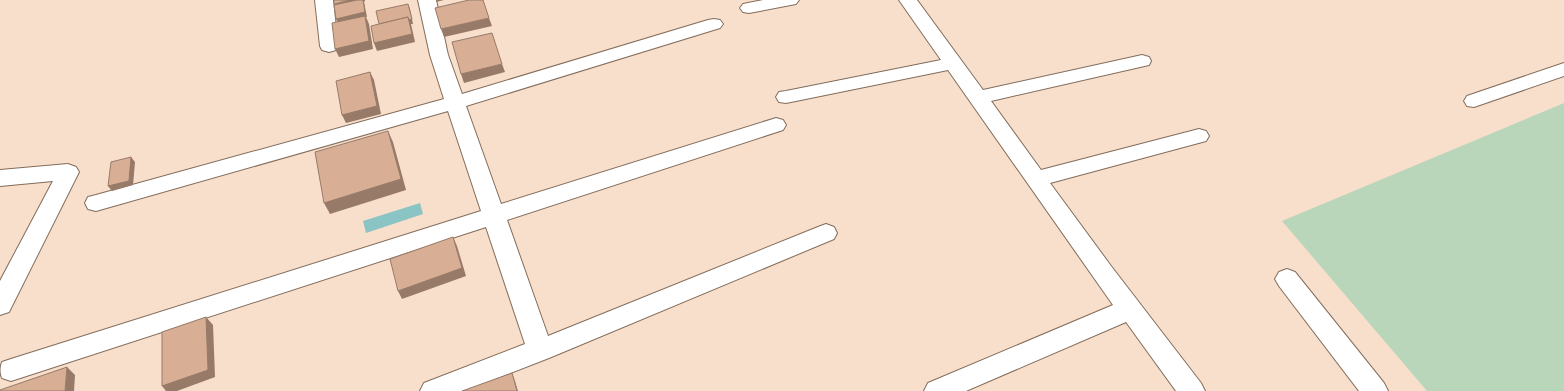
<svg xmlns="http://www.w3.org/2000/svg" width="1564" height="391" viewBox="0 0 1564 391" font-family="'Work Sans',sans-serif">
<rect width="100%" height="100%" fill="#f8dfcb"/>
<polygon fill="#b9d6ba" points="1564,103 1564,391 1427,391 1282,221"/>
<polygon fill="#8ac4c4" points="420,203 423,214 366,233 363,221"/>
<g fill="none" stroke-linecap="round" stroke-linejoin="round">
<defs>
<g id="minor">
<polygon points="315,0 333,0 338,46 336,50 329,52 322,50 320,46"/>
<path d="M418,0H436L448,55L462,94L708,20L714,19L720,20L723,24L720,28L466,106L501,204L776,118L783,120L786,125L783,130L507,220L548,336L818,227L826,224L834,227L837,233L834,239L549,358L464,391H420L424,383L525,344L486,227L11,381L2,378C0,373 0,367 2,362L11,359L481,211L448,111L96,211L88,209L85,203L88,197L96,195L444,99L430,55Z"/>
<polygon points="763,0 799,0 796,4 749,13 743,12 740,8 743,4"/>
<polygon points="899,0 917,0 983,90 1142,55 1149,57 1151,61 1149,65 991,101 1041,170 1199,129 1206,131 1209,136 1206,141 1050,183 1111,266 1201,383 1205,391 1176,391 1126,322 966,391 924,391 928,383 1113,305 948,70 786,103 779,102 776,97 779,92 786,91 941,60"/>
<polygon points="1564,63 1564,76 1474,107 1467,106 1464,101 1467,96"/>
<polygon points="68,164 76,167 79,172 9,312 0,315 0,281 53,181 0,186 0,170"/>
<polygon points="1287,269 1295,272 1384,383 1388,391 1359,391 1279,286 1275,279 1279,272"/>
</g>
</defs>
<use href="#minor" stroke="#826c5b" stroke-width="2"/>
<use href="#minor" fill="#fff" fill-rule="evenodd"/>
</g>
<g fill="#977a68">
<polygon points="350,0 365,0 365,1 364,2 367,17 366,17 369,24 373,49 339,57 335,49 338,23 336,19 336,8 334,4"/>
<polygon points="436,0 444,0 436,2"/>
<polygon points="408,4 410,9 413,24 411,24 415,42 377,51 374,43 379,27"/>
<polygon points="489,18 492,26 444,37 441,29"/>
<polygon points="502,64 505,72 464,83 461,74"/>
<polygon points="370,72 374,80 381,114 346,123 342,115"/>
<polygon points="388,131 393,142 406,190 330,214 324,203"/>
<polygon points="131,157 135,162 133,185 112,191 108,186"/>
<polygon points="453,237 457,246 466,276 402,299 398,291"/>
<polygon points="206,317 213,325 215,377 177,391 166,391 162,386"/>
<polygon points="67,367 75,375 74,391 65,391"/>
<polygon points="512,373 515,381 518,391 517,391"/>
</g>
<g fill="#d8af95" stroke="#977a68">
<polygon points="334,0 350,0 334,4"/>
<polygon points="357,0 363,0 365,12 336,19 334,5"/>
<polygon points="469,0 483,0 489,18 441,29 435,8"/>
<polygon points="408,4 412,19 409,20 408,17 379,24 376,11"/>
<polygon points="365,16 369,41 335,49 332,23"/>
<polygon points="408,17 412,34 374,43 371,26"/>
<polygon points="492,33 502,64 461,74 452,42"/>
<polygon points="370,72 377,106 342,115 336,81"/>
<polygon points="388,131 401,179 324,203 315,152"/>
<polygon points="131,157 129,181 108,186 111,162"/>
<polygon points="453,237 462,268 398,291 390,259"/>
<polygon points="206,317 208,370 162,386 162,332"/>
<polygon points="67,367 65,391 0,391 0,390"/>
<polygon points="512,373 517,391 462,391"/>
</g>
</svg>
